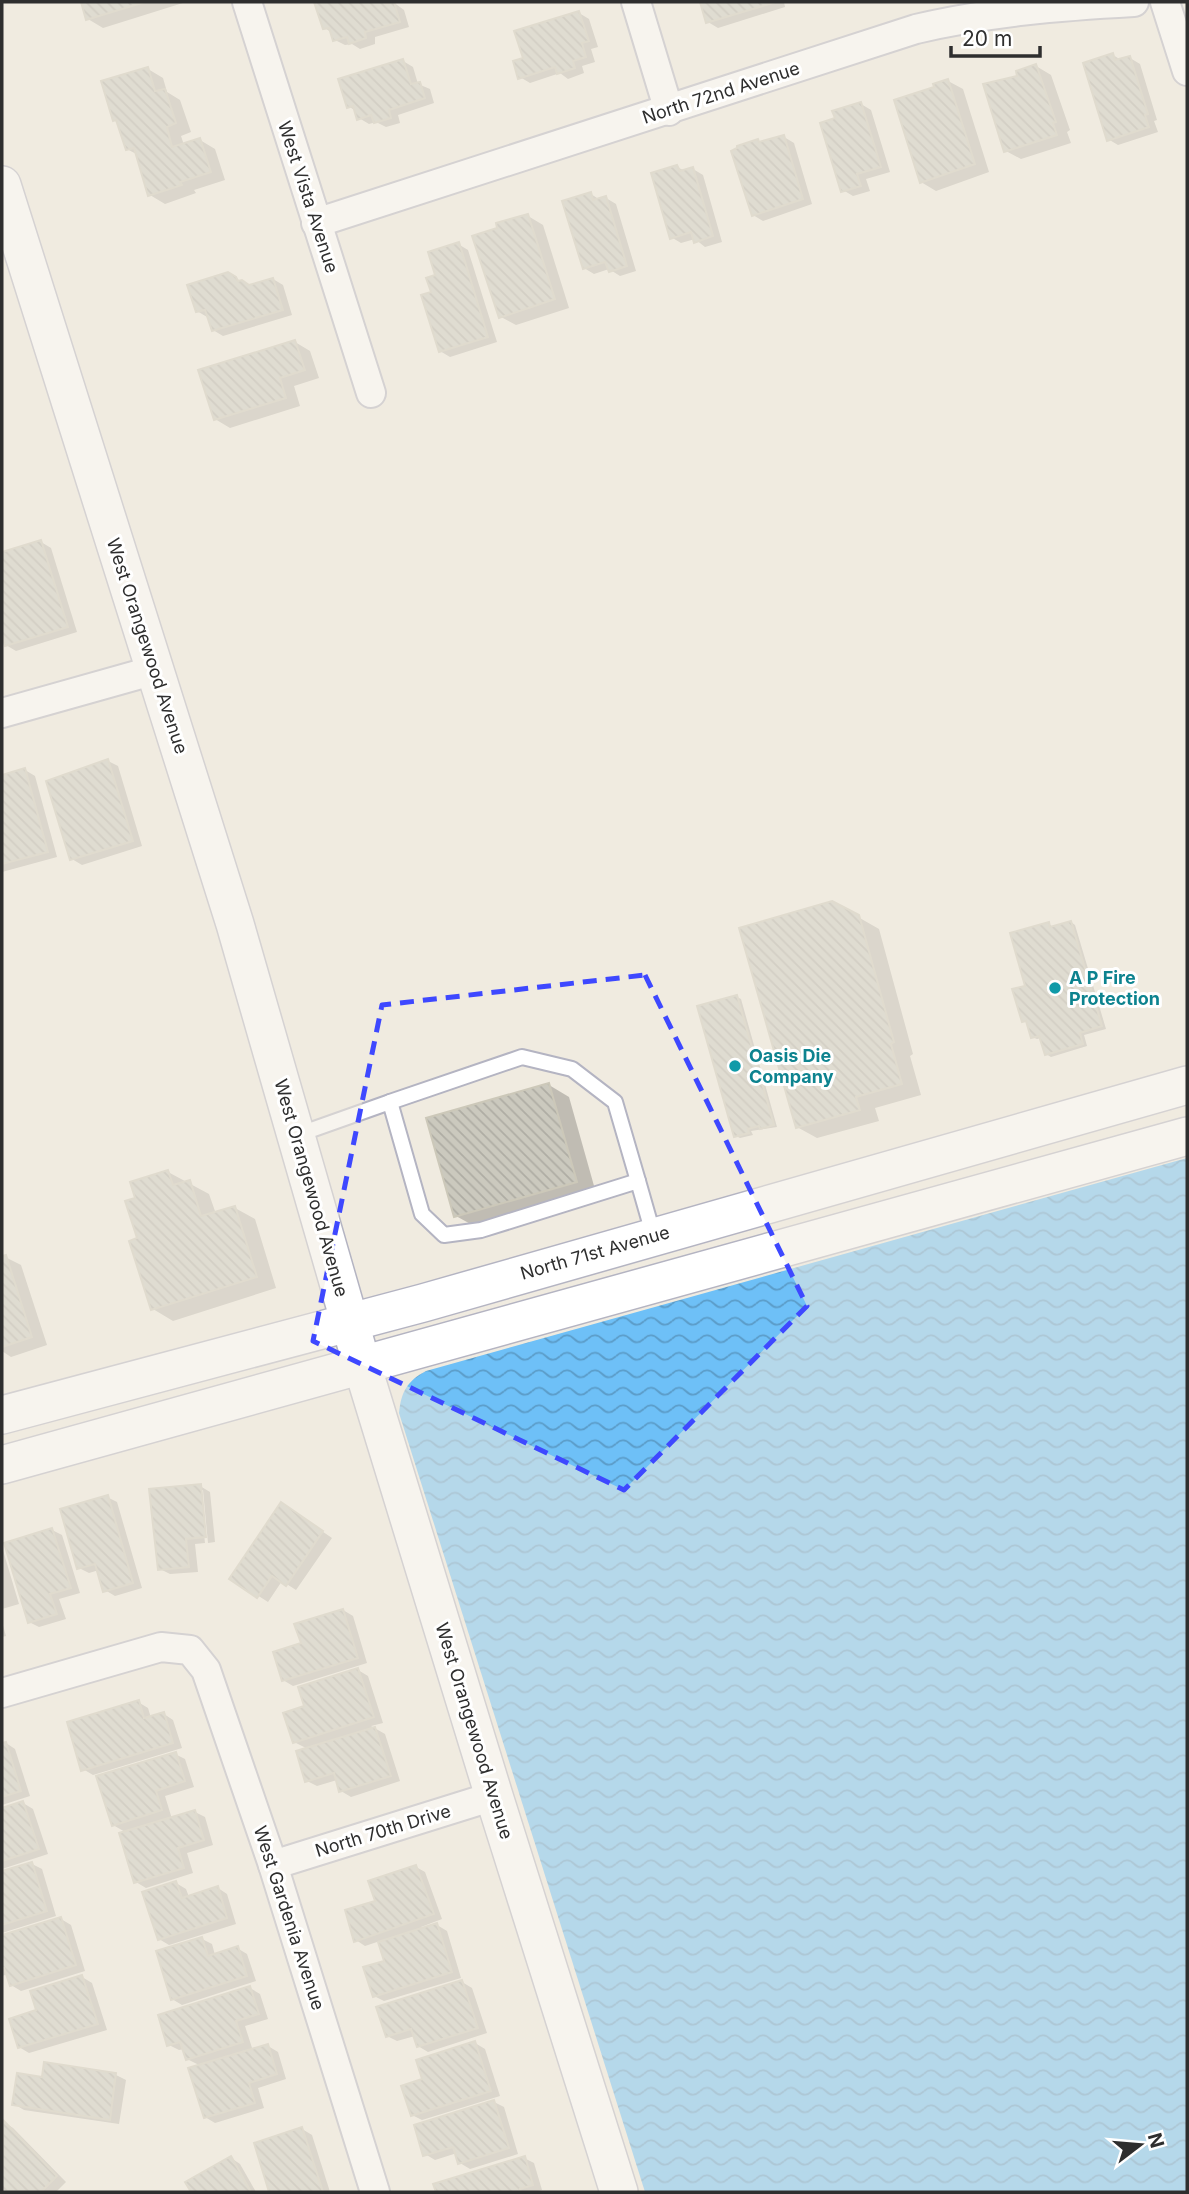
<svg xmlns="http://www.w3.org/2000/svg" width="1189" height="2194" viewBox="0 0 1189 2194" font-family="Inter,sans-serif">
<defs>
<pattern id="water-waves" width="16" height="10" patternUnits="userSpaceOnUse" patternTransform="scale(1.75)"><rect width="16" height="10" fill="#6ec0f7"/><path d="M0 5q4-4 8 0t8 0" fill="none" stroke="#5b9cc8"/></pattern>
<pattern id="building-back-hatch" width="6" height="6" patternUnits="userSpaceOnUse" patternTransform="scale(1.75)"><rect width="6" height="6" fill="#cbc9be"/><path d="M-1 5l2 2M0 0l6 6M5-1l2 2" fill="none" stroke="#afada4"/></pattern>
</defs>
<rect width="100%" height="100%" fill="#f0ebe0"/>
<path fill="url(#water-waves)" d="M1187,1158V2192H645L399,1413C401,1392 407,1381 426,1371Z"/>
<g fill="#0003">
<polygon points="83,2 186,2 103,28 88,19"/>
<polygon points="316,2 393,2 404,10 409,27 375,37 375,44 360,49 352,44 345,45 335,40 332,33 325,28"/>
<polygon points="702,2 784,2 785,7 718,28 708,22"/>
<polygon points="579,13 589,19 598,47 591,49 595,62 582,66 584,73 568,79 560,73 530,83 520,77 525,59"/>
<polygon points="1113,55 1121,60 1130,58 1140,64 1157,120 1154,121 1158,132 1118,145 1108,139"/>
<polygon points="403,61 413,67 418,84 430,89 434,103 398,115 400,123 386,127 376,122 369,124 359,118 356,111 348,106"/>
<polygon points="1036,66 1051,75 1070,130 1067,132 1071,143 1021,159 1006,151 1019,78"/>
<polygon points="148,69 163,78 167,92 180,100 191,132 181,136 184,145 200,140 215,149 225,180 194,190 196,193 165,204 150,195 138,155 127,149 118,122 115,120"/>
<polygon points="948,81 963,89 989,172 936,191 921,182 936,88"/>
<polygon points="861,104 871,110 890,172 866,179 870,191 853,196 843,190 837,119"/>
<polygon points="784,137 794,143 812,204 763,221 753,215 761,143"/>
<polygon points="677,167 685,171 693,169 703,175 722,242 705,247 695,239 681,243 671,237"/>
<polygon points="591,194 600,200 606,198 616,204 636,271 620,276 609,269 594,274 584,268"/>
<polygon points="528,216 543,225 569,308 516,325 501,317"/>
<polygon points="458,244 468,250 497,342 450,357 440,351 433,293 438,276"/>
<polygon points="228,274 251,287 273,279 283,285 292,315 223,336 213,330 207,317 197,311"/>
<polygon points="295,342 310,351 319,378 294,386 300,406 230,428 215,419"/>
<polygon points="41,542 51,548 77,632 16,651 6,645 2,630 2,554"/>
<polygon points="108,761 118,766 142,846 82,865 72,859"/>
<polygon points="25,770 35,776 57,857 2,872 2,777"/>
<polygon points="858,917 879,929 913,1054 910,1056 921,1095 875,1108 879,1121 817,1138 797,1127"/>
<polygon points="1071,922 1075,925 1106,1029 1084,1035 1087,1046 1051,1057 1046,1054 1041,1038 1037,1039 1032,1037 1029,1024 1024,1021 1027,987 1049,924 1053,927"/>
<polygon points="737,997 741,999 777,1127 751,1131 753,1135 740,1138 736,1136"/>
<polygon points="549,1085 569,1097 596,1193 476,1227 456,1216"/>
<polygon points="168,1172 209,1194 216,1214 235,1208 255,1219 276,1288 173,1321 153,1309 137,1199"/>
<polygon points="5,1257 21,1265 47,1345 11,1357 2,1351 2,1258"/>
<polygon points="200,1486 210,1492 215,1542 208,1543 203,1490 199,1490 205,1543 195,1544 198,1572 170,1574 160,1569"/>
<polygon points="107,1497 117,1502 142,1588 115,1596 105,1590 99,1570 89,1573 79,1568"/>
<polygon points="291,1510 332,1538 296,1590 282,1581 268,1602 231,1578"/>
<polygon points="52,1530 62,1535 80,1593 59,1599 66,1619 39,1627 29,1622"/>
<polygon points="2,1547 19,1604 2,1609"/>
<polygon points="343,1610 353,1616 367,1663 293,1686 283,1680"/>
<polygon points="2,1622 6,1636 2,1637"/>
<polygon points="358,1670 368,1676 383,1723 371,1726 385,1734 400,1781 351,1797 341,1791 337,1780 317,1786 307,1781 308,1749 294,1742 306,1707"/>
<polygon points="138,1702 148,1708 151,1718 164,1714 173,1720 182,1748 93,1775 83,1769"/>
<polygon points="6,1743 15,1749 30,1796 2,1805 2,1745"/>
<polygon points="175,1754 185,1759 194,1787 165,1796 172,1819 195,1812 205,1817 213,1845 187,1853 193,1873 146,1888 136,1882 127,1833 113,1825"/>
<polygon points="23,1803 33,1809 48,1854 2,1869 2,1810"/>
<polygon points="32,1864 42,1869 56,1916 2,1933 2,1873"/>
<polygon points="416,1867 425,1872 442,1919 421,1927 422,1930 437,1925 447,1931 461,1978 384,2001 374,1996 387,1962 380,1941 365,1946 356,1940 378,1902"/>
<polygon points="176,1883 186,1889 189,1897 218,1888 227,1894 236,1924 169,1945 159,1939"/>
<polygon points="61,1919 71,1925 85,1971 21,1991 11,1985 8,1974 2,1976 2,1937"/>
<polygon points="202,1939 212,1944 215,1955 237,1948 247,1954 256,1981 182,2005 172,1999"/>
<polygon points="82,1977 92,1983 107,2030 29,2053 19,2047 38,2011"/>
<polygon points="462,1982 472,1988 487,2033 428,2052 418,2046 415,2036 397,2041 387,2036"/>
<polygon points="250,1988 260,1994 268,2019 245,2026 253,2051 268,2046 278,2052 286,2079 258,2088 264,2108 215,2123 205,2117 201,2066 187,2059 184,2049 179,2050 169,2045"/>
<polygon points="475,2043 485,2049 500,2096 422,2120 412,2115 424,2081"/>
<polygon points="116,2075 126,2080 119,2124 24,2110 14,2104 43,2079"/>
<polygon points="494,2102 504,2107 518,2154 470,2169 460,2163 457,2153 435,2160 425,2154"/>
<polygon points="3,2122 13,2128 66,2182 56,2192 5,2192 2,2189"/>
<polygon points="302,2129 312,2135 330,2192 271,2192 256,2144"/>
<polygon points="231,2158 240,2164 256,2192 193,2192 188,2182"/>
<polygon points="524,2158 534,2163 542,2190 535,2192 438,2192 436,2185"/>
</g>
<g fill="url(#building-back-hatch)" stroke="#ccc8b9" stroke-width="2">
<polygon points="81,2 145,2 86,20"/>
<polygon points="314,2 385,2 386,4 394,2 400,22 365,32 366,38 349,44 347,37 333,41 329,28 323,29"/>
<polygon points="700,2 776,2 706,23"/>
<polygon points="579,11 589,41 582,43 586,57 573,61 575,68 557,74 555,67 518,79 513,61 523,58 514,31"/>
<polygon points="1113,53 1115,60 1130,56 1148,114 1145,115 1149,127 1107,141 1083,63"/>
<polygon points="403,59 411,84 420,82 425,98 389,110 391,118 374,123 371,115 357,120 353,106 347,108 338,79"/>
<polygon points="1036,64 1056,122 1053,123 1057,135 1004,152 983,84 1017,76 1016,71"/>
<polygon points="148,67 155,91 165,89 176,123 167,127 172,147 200,138 211,172 180,182 182,185 148,196 134,148 126,150 116,120 113,121 101,81"/>
<polygon points="948,79 975,164 920,183 894,100 934,87 933,84"/>
<polygon points="861,102 881,167 857,174 861,186 841,192 820,123 835,118 832,111"/>
<polygon points="784,135 803,199 752,216 731,151 737,148 737,146 758,139 759,142"/>
<polygon points="677,165 680,171 693,167 713,236 694,243 691,232 670,239 651,173"/>
<polygon points="591,192 593,200 606,196 627,266 609,272 605,262 583,269 562,201"/>
<polygon points="528,214 555,299 499,318 472,236 497,228 496,223"/>
<polygon points="459,242 488,337 439,352 421,295 431,292 426,278 435,275 428,252"/>
<polygon points="228,272 236,277 238,281 242,280 249,285 273,278 283,310 212,331 205,310 196,312 187,285"/>
<polygon points="295,340 305,370 280,378 286,398 214,420 198,370"/>
<polygon points="41,540 68,627 5,646 2,636 2,552"/>
<polygon points="108,759 133,841 70,860 46,781"/>
<polygon points="25,768 48,852 2,864 2,775"/>
<polygon points="832,901 859,915 894,1042 891,1044 902,1084 856,1097 860,1110 796,1128 739,928"/>
<polygon points="1071,921 1102,1026 1080,1033 1083,1044 1045,1055 1039,1036 1031,1038 1026,1021 1022,1022 1012,989 1025,986 1010,933 1049,922 1050,927"/>
<polygon points="737,995 774,1125 760,1129 759,1126 748,1129 749,1133 734,1137 697,1006"/>
<polygon points="549,1083 577,1182 454,1217 426,1118"/>
<polygon points="168,1170 173,1185 190,1180 201,1216 235,1206 257,1277 151,1310 129,1241 137,1238 125,1201 135,1198 130,1182"/>
<polygon points="6,1255 32,1337 2,1347 2,1256"/>
<polygon points="201,1484 206,1537 186,1539 189,1567 158,1570 149,1489"/>
<polygon points="108,1495 133,1583 103,1592 95,1564 77,1569 60,1509"/>
<polygon points="281,1502 323,1531 286,1586 272,1576 257,1598 229,1579"/>
<polygon points="52,1528 71,1588 50,1594 57,1614 28,1623 4,1543"/>
<polygon points="343,1609 358,1658 282,1681 273,1652 301,1643 294,1624"/>
<polygon points="358,1668 374,1717 293,1743 283,1713 304,1706 298,1687"/>
<polygon points="139,1700 144,1718 164,1712 173,1743 81,1771 67,1722"/>
<polygon points="375,1727 391,1776 339,1792 334,1773 305,1782 296,1751"/>
<polygon points="6,1742 21,1791 2,1797 2,1743"/>
<polygon points="176,1752 185,1781 156,1791 162,1810 112,1826 96,1776"/>
<polygon points="23,1801 39,1849 2,1861 2,1808"/>
<polygon points="195,1810 204,1840 178,1848 184,1868 134,1883 119,1833"/>
<polygon points="32,1862 47,1911 2,1925 2,1871"/>
<polygon points="416,1865 434,1914 354,1942 345,1910 375,1901 368,1881"/>
<polygon points="176,1881 182,1898 218,1886 227,1918 158,1940 142,1892"/>
<polygon points="61,1917 76,1965 10,1986 4,1968 2,1968 2,1935"/>
<polygon points="437,1923 452,1972 373,1997 363,1967 384,1961 378,1942"/>
<polygon points="202,1937 208,1956 238,1946 247,1976 171,2000 156,1951"/>
<polygon points="82,1975 98,2024 18,2048 9,2019 36,2010 30,1991"/>
<polygon points="462,1980 478,2028 417,2047 411,2029 386,2037 376,2007"/>
<polygon points="250,1986 259,2014 236,2021 243,2042 186,2060 180,2042 167,2046 158,2015"/>
<polygon points="475,2041 491,2091 411,2116 401,2086 422,2079 416,2060"/>
<polygon points="268,2044 277,2074 249,2083 255,2103 204,2118 188,2068"/>
<polygon points="44,2062 116,2073 110,2120 12,2105 17,2073 42,2077"/>
<polygon points="494,2100 509,2148 458,2164 453,2147 423,2156 414,2125"/>
<polygon points="3,2120 57,2176 42,2191 43,2192 2,2191"/>
<polygon points="302,2127 323,2192 269,2192 254,2143"/>
<polygon points="231,2156 251,2192 191,2192 185,2182"/>
<polygon points="525,2156 533,2185 520,2189 521,2192 436,2192 433,2184"/>
</g>
<g fill="none" stroke-linecap="round" stroke-linejoin="round">
<defs>
<g id="service">
<polyline points="390,1102 522,1057 572,1069 615,1102 638,1181"/>
<polyline points="297,1135 390,1102 422,1214 444,1235 481,1230 638,1181 654,1237"/>
</g>
<g id="minor">
<polyline points="247,2 371,393"/>
<polyline points="636,2 669,111"/>
<polyline points="1165,2 1187,71"/>
<path d="M316,223L916,29C988,12 1060,6 1134,2"/>
<polyline points="2,713 155,670"/>
<polyline points="2,1693 161,1647 190,1650 206,1670 273,1865 375,2192"/>
<polyline points="273,1865 494,1796"/>
</g>
<g id="tertiary">
<polyline points="2,185 235,924 362,1365 494,1796 619,2192"/>
<polyline points="2,1415 423,1303 1187,1085"/>
<polyline points="2,1465 1187,1136"/>
</g>
</defs>
<use href="#service" stroke="#b4b4c2" stroke-width="18"/>
<use href="#minor" stroke="#b4b4c2" stroke-width="32"/>
<use href="#tertiary" stroke="#b4b4c2" stroke-width="40"/>
<use href="#service" stroke="#fff" stroke-width="14"/>
<use href="#minor" stroke="#fff" stroke-width="28"/>
<use href="#tertiary" stroke="#fff" stroke-width="37"/>
</g>
<path d="M0 0H1189V2194H0ZM645,975L807,1306L624,1490L313,1341L382,1005Z" fill="#f0ebe0" fill-opacity=".55" fill-rule="evenodd"/>
<path fill="none" stroke="#3e48ff" stroke-width="5" stroke-dasharray="14 9" stroke-linejoin="round" d="M645,975L807,1306L624,1490L313,1341L382,1005Z"/>
<g fill="#0f9aa8" stroke="#fff" stroke-width="2.5">
<circle cx="1055" cy="988" r="7"/>
<circle cx="735" cy="1066" r="7"/>
</g>
<g text-anchor="middle" stroke-width="6" stroke-linejoin="round" paint-order="stroke">
<g font-size="18" fill="#2e2e2e" stroke="#fff">
<text transform="translate(721 93) rotate(-18)" y="6">North 72nd Avenue</text>
<text transform="translate(308 197) rotate(72)" y="6">West Vista Avenue</text>
<text transform="translate(147 646) rotate(72)" y="6">West Orangewood Avenue</text>
<text transform="translate(311 1188) rotate(74)" y="6">West Orangewood Avenue</text>
<text transform="translate(595 1253) rotate(-16)" y="6">North 71st Avenue</text>
<text transform="translate(474 1731) rotate(73)" y="6">West Orangewood Avenue</text>
<text transform="translate(383 1831) rotate(-17)" y="6">North 70th Drive</text>
<text transform="translate(289 1918) rotate(72)" y="6">West Gardenia Avenue</text>
</g>
<g font-size="18" font-weight="bold" fill="#0d838f" stroke="#fff" text-anchor="start">
<text x="1069" y="984">A P Fire<tspan x="1069" dy="21">Protection</tspan></text>
<text x="749" y="1062">Oasis Die<tspan x="749" dy="21">Company</tspan></text>
</g>
</g>
<rect width="1189" height="2194" fill="none" stroke="#2e2e2e" stroke-width="7"/>
<g transform="translate(1140 2145) rotate(74)" stroke="#ffffff" stroke-width="5" paint-order="stroke">
<path d="M0-5L12 26L0 18L-12 26Z" fill="#2e2e2e"/>
<text y="-10" font-size="19" font-weight="bold" text-anchor="middle" fill="#2e2e2e">N</text>
</g>
<path d="M951 46v10h89v-10" fill="none" stroke="#2e2e2e" stroke-width="3.5"/>
<text x="962" y="46" font-size="21" fill="#2e2e2e" stroke="#ffffff" stroke-width="5" paint-order="stroke">20 m</text>
</svg>
